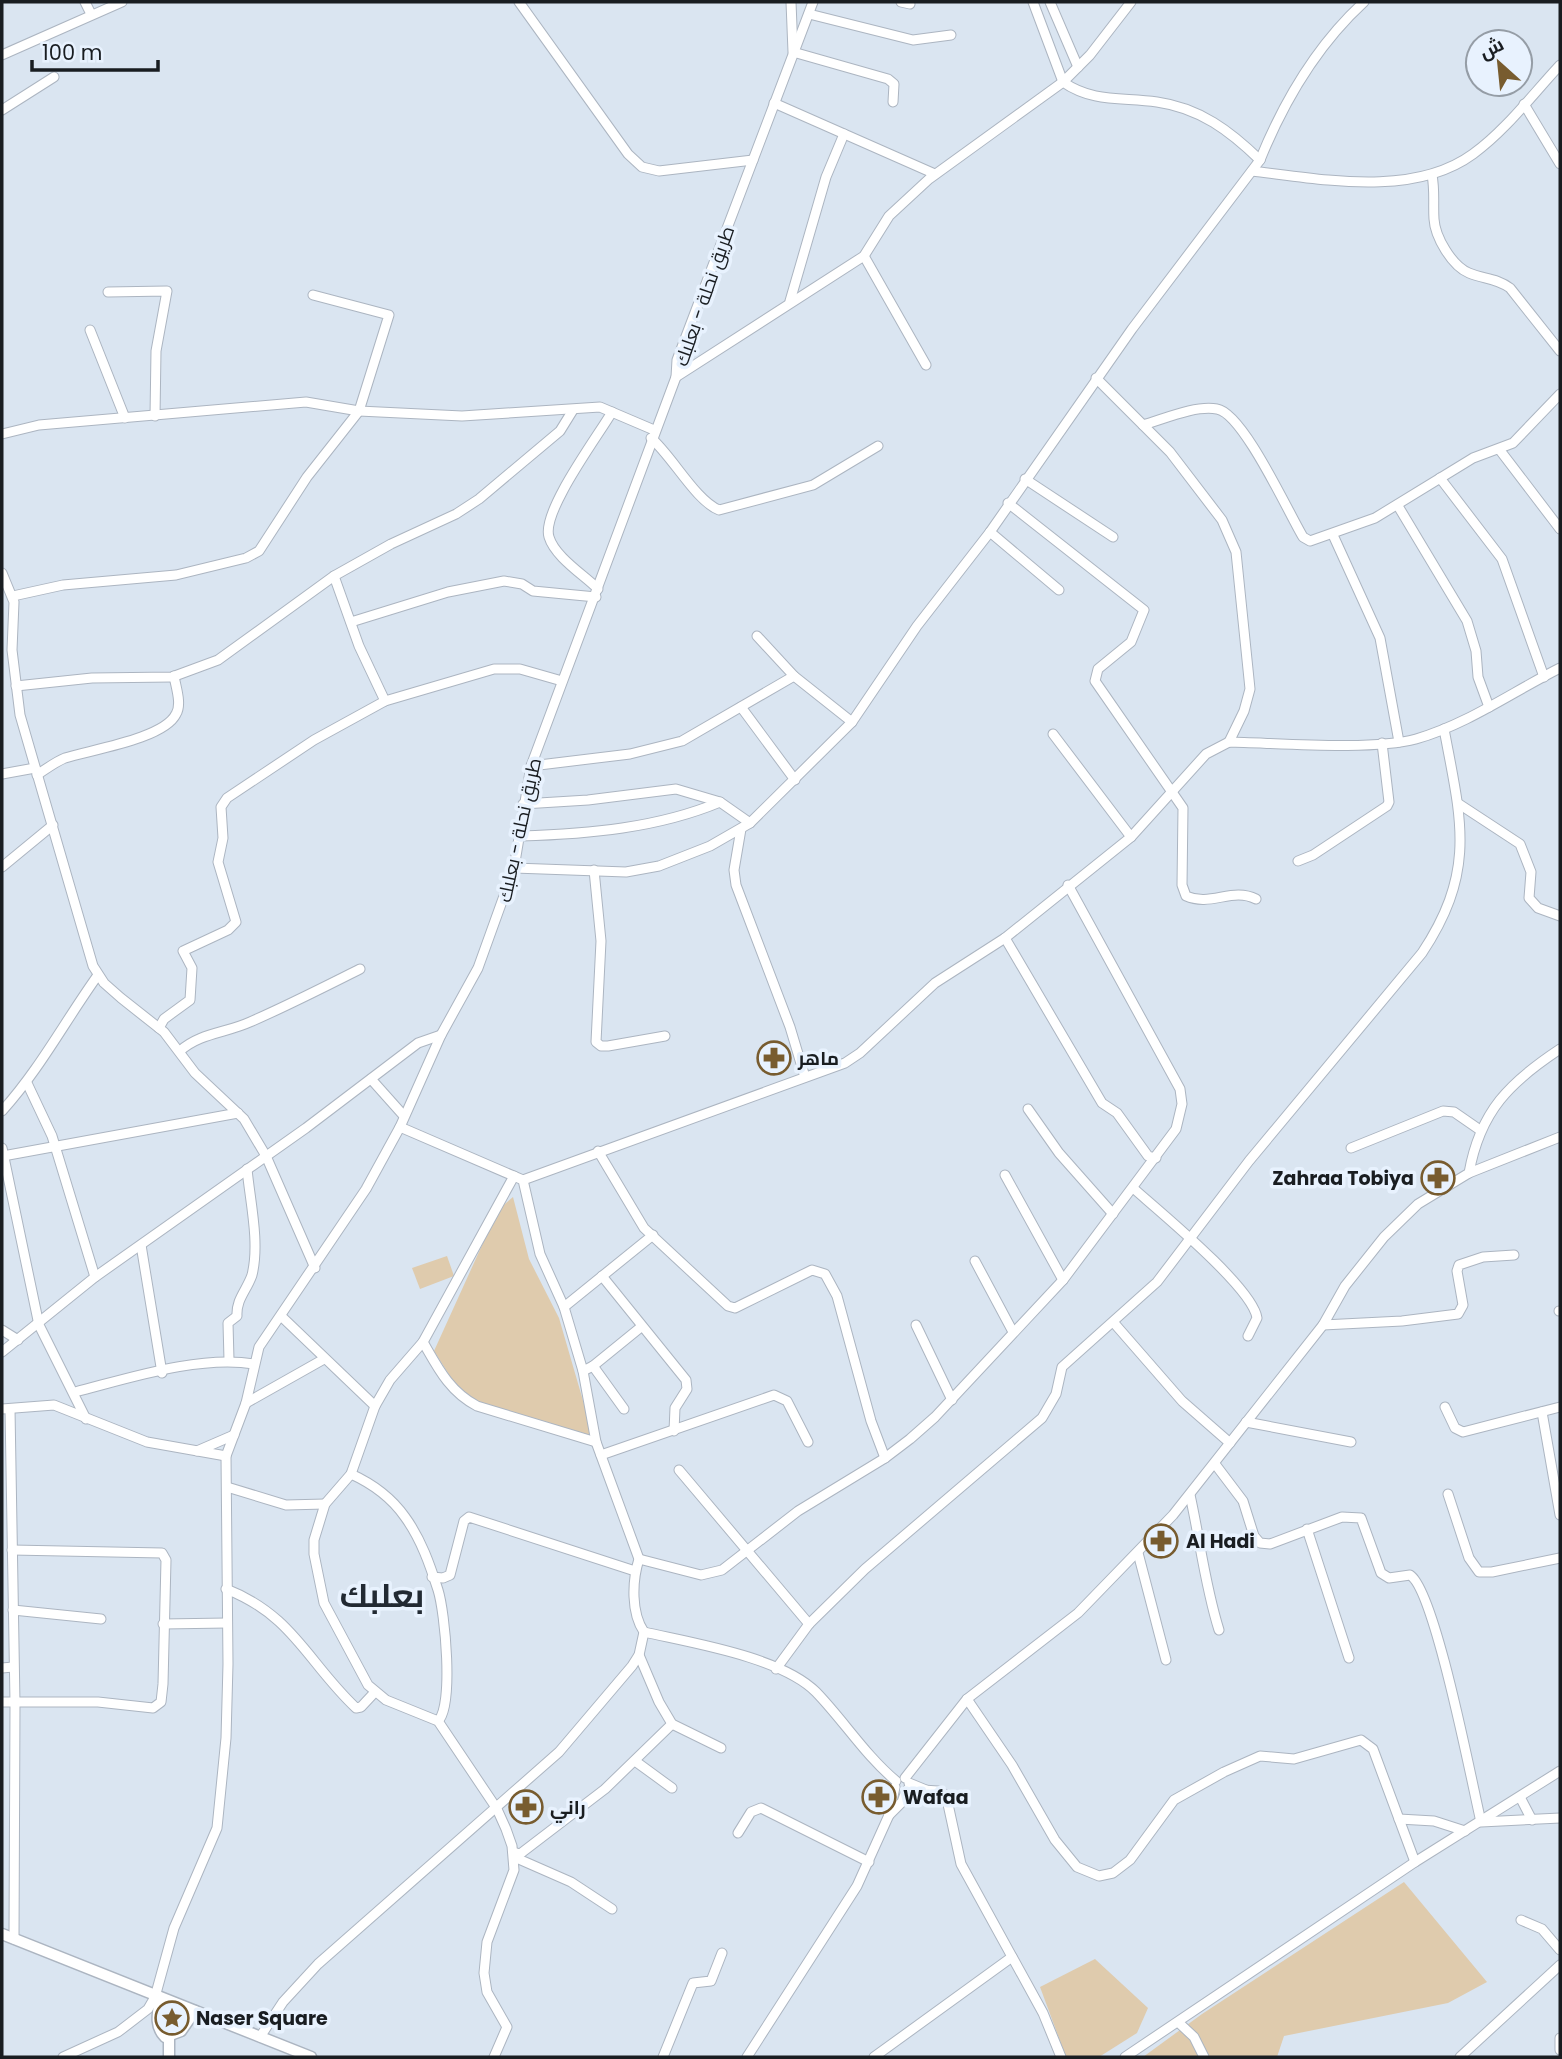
<svg xmlns="http://www.w3.org/2000/svg" width="1562" height="2059" viewBox="0 0 1562 2059" font-family="Poppins,Cairo,sans-serif">
<rect width="100%" height="100%" fill="#dae5f1"/>
<g fill="#dfcbad">
<polygon points="513,1197 529,1259 559,1318 593,1435 580,1438 465,1400 434,1351 498,1210"/>
<polygon points="447,1256 454,1276 420,1289 412,1268"/>
<polygon points="1404,1882 1487,1982 1448,2003 1284,2036 1277,2057 1143,2057 1202,2014"/>
<polygon points="1095,1959 1148,2008 1137,2033 1099,2057 1066,2057 1040,1987"/>
</g>
<g fill="none" stroke-linecap="round" stroke-linejoin="round">
<defs>
<g id="minor">
<polyline points="85,2 91,14"/>
<polyline points="519,2 628,154 642,167 659,171 753,160"/>
<polyline points="791,2 793,52 888,79 894,84 893,102"/>
<polyline points="901,2 910,4"/>
<polyline points="1033,2 1063,82 1090,55 1131,2"/>
<polyline points="1050,2 1078,67"/>
<polyline points="809,14 913,40 951,35"/>
<polyline points="2,55 122,2"/>
<polyline points="774,103 935,174"/>
<polyline points="1524,104 1560,164"/>
<polyline points="2,110 54,77"/>
<path d="M1260,160C1284,101 1317,45 1364,2"/>
<path d="M1252,171C1321,179 1413,198 1473,154C1506,130 1532,95 1560,65"/>
<path d="M1432,175C1435,191 1433,204 1434,219C1435,237 1452,266 1469,273C1483,279 1497,278 1510,288L1560,351"/>
<polyline points="864,256 926,365"/>
<polyline points="108,292 167,291 156,351 155,416"/>
<polyline points="790,301 826,177 844,134"/>
<polyline points="90,330 125,418"/>
<polyline points="1096,378 1170,452 1222,520 1236,552 1250,689 1244,711 1229,742"/>
<path d="M1143,425C1164,419 1195,405 1217,409C1243,413 1288,512 1303,537L1310,541L1375,518L1473,458L1513,443L1560,394"/>
<polyline points="2,434 39,425 306,402 359,411 462,416 600,407 654,430"/>
<path d="M651,438C672,456 696,501 719,510L813,485L878,446"/>
<polyline points="1499,449 1560,529"/>
<polyline points="1440,478 1502,559 1544,677"/>
<polyline points="1025,479 1113,537"/>
<path d="M1008,503L1144,610L1131,642L1098,669L1095,681L1183,808L1182,885L1186,896C1211,907 1232,887 1256,899"/>
<polyline points="1398,506 1467,621 1476,651 1478,677 1489,707"/>
<polyline points="990,532 1059,590"/>
<polyline points="1333,535 1380,638 1399,742"/>
<polyline points="2,573 14,602 12,650 20,715 93,966 104,983 121,998 164,1032 195,1073 244,1119 266,1156 315,1268"/>
<polyline points="334,576 359,646 385,701"/>
<path d="M598,589C584,575 555,557 549,537C541,512 598,436 612,412"/>
<polyline points="13,596 63,585 176,575 246,558 259,551 307,477 359,411 389,315 313,295"/>
<polyline points="351,622 448,592 504,581 522,584 533,591 596,597"/>
<polyline points="757,636 794,676 852,722"/>
<polyline points="16,686 92,678 172,677 218,660 334,576 391,544 456,514 479,499 560,431 573,410"/>
<polyline points="741,707 795,780"/>
<polyline points="1053,734 1131,837"/>
<polyline points="531,766 630,754 682,741 794,676"/>
<polyline points="2,774 35,768"/>
<path d="M37,775C46,769 55,762 65,758C89,750 164,739 176,714C182,704 176,688 174,676"/>
<polyline points="523,804 588,800 676,789 720,802 750,823"/>
<polyline points="1459,804 1520,844 1531,872 1529,898 1538,908 1560,916"/>
<polyline points="741,829 734,870 736,885 790,1027 805,1077"/>
<path d="M521,836C588,834 658,828 720,802"/>
<polyline points="1298,861 1313,855 1387,806 1389,802 1382,743"/>
<polyline points="2,867 53,825"/>
<path d="M514,868L626,872L659,866L710,846L750,823L852,722L917,626L990,532L1132,329L1260,160C1230,131 1200,108 1157,102C1123,97 1093,103 1063,82L929,179L889,216L864,256L676,377"/>
<polyline points="594,870 601,941 596,1042 601,1046 608,1046 665,1036"/>
<polyline points="1005,938 1102,1103 1117,1113 1148,1156 1156,1158"/>
<polyline points="159,1028 164,1019 190,1000 192,968 183,951 228,930 236,922 218,862 223,838 221,807 227,798 314,740 385,701 494,669 520,669 562,681"/>
<path d="M180,1051C200,1033 226,1033 250,1022C287,1006 324,987 360,969"/>
<polyline points="371,1079 404,1116"/>
<polyline points="27,1083 52,1136 95,1277"/>
<polyline points="1028,1109 1059,1153 1113,1214"/>
<path d="M2,1111C40,1069 65,1021 98,975"/>
<polyline points="2,1148 39,1325 86,1419"/>
<polyline points="1351,1148 1443,1111 1454,1112 1480,1130"/>
<polyline points="598,1151 644,1228 728,1306 735,1308 812,1270 825,1274 837,1296 871,1421 885,1458"/>
<polyline points="3,1156 238,1113"/>
<polyline points="1469,1173 1560,1137"/>
<polyline points="1005,1175 1063,1280"/>
<path d="M523,1180L845,1063L860,1053L935,983L1005,938L1131,837L1206,754L1229,742C1278,743 1371,751 1416,739C1468,724 1512,692 1560,668"/>
<path d="M1133,1188C1159,1211 1253,1288 1257,1318L1248,1336"/>
<polyline points="141,1245 162,1373"/>
<polyline points="975,1261 1013,1332"/>
<polyline points="602,1276 686,1380 687,1389 675,1408 674,1431"/>
<polyline points="564,1307 653,1235"/>
<polyline points="1559,1311 1560,1311"/>
<polyline points="281,1316 375,1406"/>
<polyline points="1114,1323 1182,1401 1230,1443"/>
<polyline points="916,1325 952,1400"/>
<polyline points="1323,1325 1402,1321 1458,1314 1463,1305 1457,1271 1459,1265 1483,1257 1514,1255"/>
<polyline points="2,1330 18,1340"/>
<path d="M423,1342C438,1368 449,1391 477,1406L596,1442"/>
<polyline points="2,1352 95,1277 306,1128 418,1043 441,1035"/>
<path d="M229,1360L228,1323L237,1316C236,1299 247,1290 252,1275C260,1243 250,1201 247,1169"/>
<polyline points="593,1366 624,1409"/>
<polyline points="583,1371 593,1366 641,1327"/>
<path d="M75,1392C130,1378 199,1355 254,1364"/>
<polyline points="246,1403 324,1359"/>
<polyline points="1445,1407 1455,1428 1463,1432 1560,1407"/>
<polyline points="2,1409 54,1405 147,1442 226,1456"/>
<polyline points="10,1409 15,1703 14,1939"/>
<polyline points="1542,1412 1560,1515"/>
<polyline points="1246,1422 1351,1442"/>
<polyline points="197,1451 234,1435"/>
<polyline points="601,1455 774,1395 787,1401 808,1442"/>
<path d="M1215,1464L1243,1501L1254,1536L1260,1543L1270,1544L1342,1517L1361,1518L1381,1573L1389,1578L1410,1575C1435,1590 1472,1784 1481,1822L1560,1818"/>
<polyline points="679,1470 809,1624"/>
<path d="M351,1474C373,1484 391,1497 405,1517C421,1539 430,1565 438,1590C445,1612 454,1706 438,1721"/>
<polyline points="227,1487 286,1505 325,1504"/>
<polyline points="1448,1494 1469,1558 1479,1572 1492,1572 1560,1558"/>
<path d="M1190,1495C1200,1540 1205,1586 1219,1630"/>
<polyline points="1307,1529 1349,1658"/>
<polyline points="1138,1553 1166,1660"/>
<polyline points="639,1559 701,1575 722,1570 798,1511 885,1458 910,1439 935,1417 1063,1280 1176,1129 1182,1104 1180,1089 1068,885"/>
<polyline points="432,1577 443,1578 450,1575 464,1521 469,1517 635,1571"/>
<path d="M226,1589C293,1615 308,1663 356,1708L361,1707L375,1692"/>
<polyline points="13,1610 101,1619"/>
<polyline points="163,1624 227,1623"/>
<path d="M644,1632C692,1643 781,1657 816,1692C844,1721 865,1755 896,1781"/>
<polyline points="639,1655 659,1702 672,1724 721,1748"/>
<polyline points="2,1668 13,1667"/>
<path d="M776,1669L809,1624L865,1569L1042,1418L1056,1394L1062,1367L1157,1282L1249,1161L1422,953C1477,870 1461,820 1444,729"/>
<polyline points="967,1699 1012,1765 1055,1840 1077,1867 1099,1876 1113,1873 1130,1860 1174,1800 1224,1772 1260,1756 1294,1759 1361,1740 1373,1749 1415,1862"/>
<polyline points="2,1702 98,1702 153,1708 161,1702 163,1684 166,1560 162,1553 12,1550"/>
<polyline points="635,1761 672,1788"/>
<path d="M905,1778L967,1699L1078,1613L1173,1515L1323,1325L1345,1286L1384,1237L1418,1204L1469,1173C1480,1111 1510,1082 1560,1049"/>
<polyline points="909,1783 926,1790"/>
<polyline points="908,1789 938,1791 946,1795 961,1864 1043,2013 1061,2057"/>
<polyline points="1520,1797 1532,1820"/>
<polyline points="889,1815 902,1802 906,1791"/>
<polyline points="1399,1819 1434,1821 1465,1831"/>
<polyline points="738,1833 751,1812 761,1808 869,1862"/>
<polyline points="513,1852 520,1854 605,1789 672,1724"/>
<polyline points="514,1857 571,1882 612,1909"/>
<polyline points="1521,1920 1542,1929 1560,1950"/>
<polyline points="1178,2022 1194,2037 1204,2057"/>
<path d="M260,2037L283,2002L318,1964L559,1752L632,1666L639,1655L644,1632C631,1613 632,1581 639,1559L596,1442L583,1371L564,1307L540,1254L523,1180L400,1127"/>
<polyline points="1560,2038 1560,2050"/>
<polyline points="63,2057 118,2032 148,2009 155,1997 174,1928 217,1828 226,1738 228,1664 226,1456 246,1403 259,1347 366,1189 400,1127 441,1035 478,968 514,868 531,766 676,377 677,360 813,2"/>
<polyline points="494,2057 507,2027 487,1992 484,1973 487,1942 514,1870 512,1846 506,1829 497,1809 438,1721 386,1700 368,1685 324,1603 314,1554 314,1540 325,1504 351,1474 375,1406 390,1380 423,1342 514,1176"/>
<polyline points="663,2057 693,1983 711,1981 722,1953"/>
<polyline points="747,2057 857,1886 889,1815 895,1787"/>
<polyline points="874,2057 1012,1957"/>
<polyline points="1125,2057 1415,1862 1560,1771"/>
<polyline points="1460,2057 1560,1965"/>
</g>
<g id="major">
<polyline points="2,1934 311,2057"/>
<path d="M160,1999C158,2012 154,2026 165,2037L181,2031L195,2011"/>
<polyline points="169,2037 169,2057"/>
</g>
</defs>
<use href="#minor" stroke="#acb5c1" stroke-width="11"/>
<use href="#major" stroke="#acb5c1" stroke-width="13"/>
<use href="#minor" stroke="#fff" stroke-width="9"/>
<use href="#major" stroke="#fff" stroke-width="10"/>
</g>
<defs>
<symbol id="pharmacy-ring" viewBox="-11 -11 22 22"><circle r="9.5" fill="#e8f2fe" stroke="#785c2f" stroke-width="1.5"/><path d="M-2-6h4v4h4v4h-4v4h-4v-4h-4v-4h4Z" fill="#785c2f"/></symbol>
<symbol id="sight-ring" viewBox="-11 -11 22 22"><circle r="9.5" fill="#e8f2fe" stroke="#785c2f" stroke-width="1.5"/><path d="M0-6L1.8-2.2L6-1.7L2.9 1.2L3.7 5.4L0 3.3L-3.7 5.4L-2.9 1.2L-6-1.7L-1.8-2.2Z" fill="#785c2f"/></symbol>
</defs>
<g fill-rule="evenodd">
<use href="#pharmacy-ring" x="755" y="1039" width="38" height="38"/>
<use href="#pharmacy-ring" x="1419" y="1159" width="38" height="38"/>
<use href="#pharmacy-ring" x="1142" y="1522" width="38" height="38"/>
<use href="#pharmacy-ring" x="860" y="1778" width="38" height="38"/>
<use href="#pharmacy-ring" x="507" y="1788" width="38" height="38"/>
<use href="#sight-ring" x="153" y="1999" width="38" height="38"/>
</g>
<g text-anchor="middle" stroke-width="7" stroke-linejoin="round" paint-order="stroke">
<g font-size="19" fill="#191d21" stroke="#e8f2fe">
<text transform="translate(704 296) rotate(-71)" y="7">طريق نحلة - بعلبك</text>
<text transform="translate(519 830) rotate(-78)" y="7">طريق نحلة - بعلبك</text>
</g>
<g font-size="19" font-weight="bold" fill="#191d21" stroke="#e8f2fe" text-anchor="start">
<text x="798" y="1065">ماهر</text>
<text x="1414" y="1185" text-anchor="end">Zahraa Tobiya</text>
<text x="1186" y="1548">Al Hadi</text>
<text x="903" y="1804">Wafaa</text>
<text x="550" y="1814">راني</text>
<text x="196" y="2025">Naser Square</text>
</g>
<g font-size="33" font-weight="bold" fill="#222a33" stroke="#e8f2fe">
<text x="382" y="1607">بعلبك</text>
</g>
</g>
<rect width="1562" height="2059" fill="none" stroke="#191d21" stroke-width="7"/>
<g transform="translate(1499 63) rotate(333)"><circle r="33" fill="#e8f2fe" stroke="#959da6" stroke-width="2"/>
<path d="M0-5L12 26L0 18L-12 26Z" fill="#785c2f"/>
<text y="-10" font-size="19" font-weight="bold" text-anchor="middle" fill="#191d21">ش</text>
</g>
<path d="M32 60v10h126v-10" fill="none" stroke="#191d21" stroke-width="3.5"/>
<text x="42" y="60" font-size="21" fill="#191d21" stroke="#e8f2fe" stroke-width="5" paint-order="stroke">100 m</text>
</svg>
